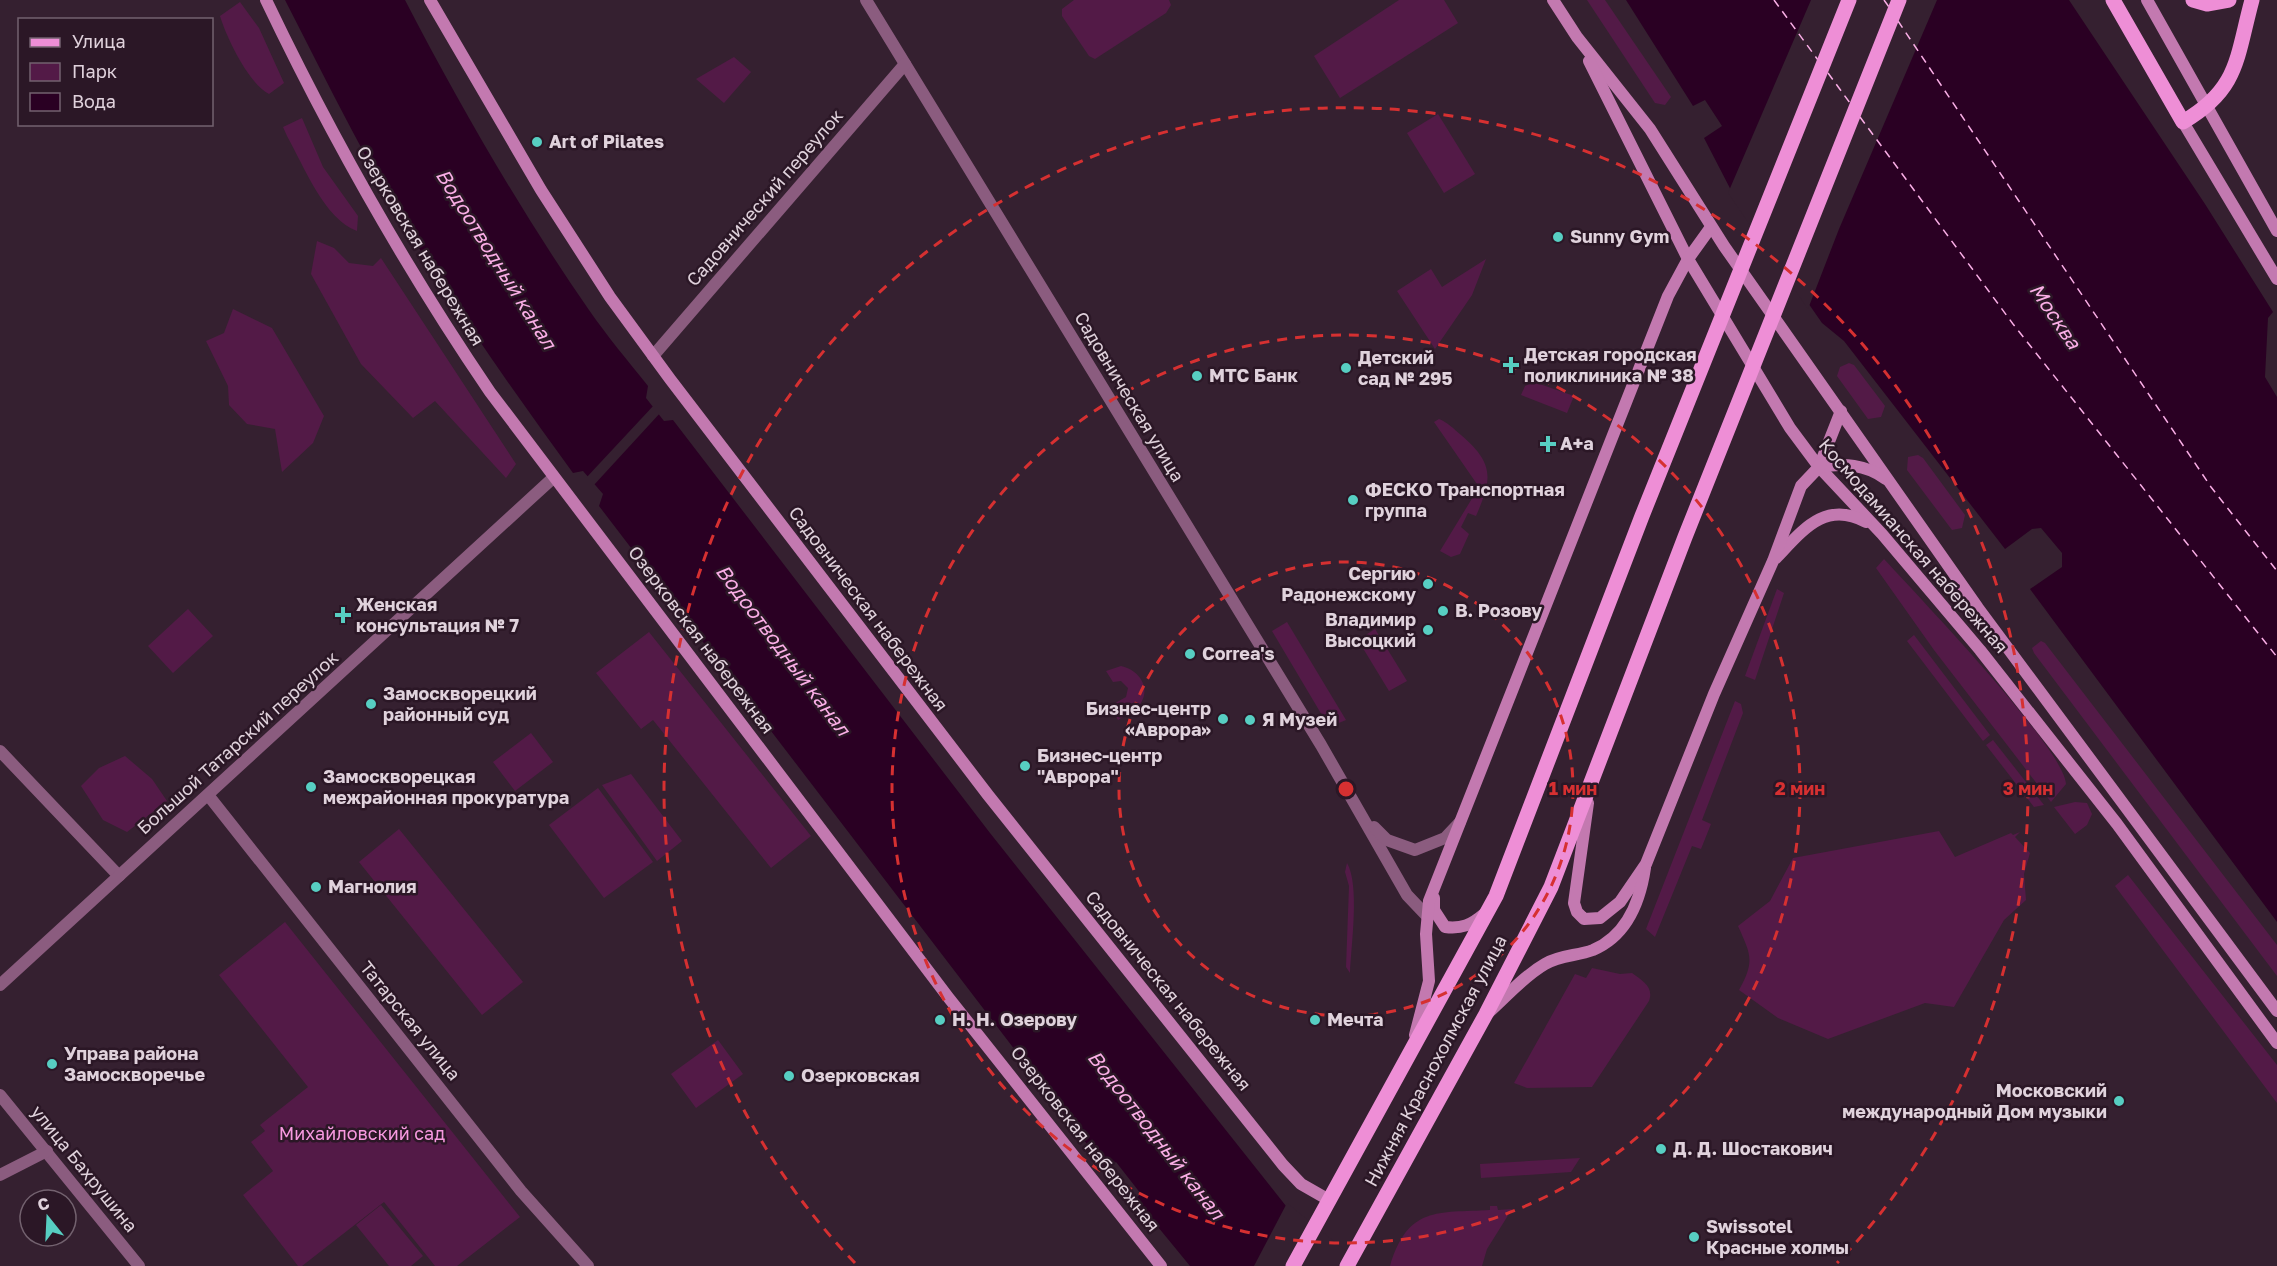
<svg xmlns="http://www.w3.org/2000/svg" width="2277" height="1266" viewBox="0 0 2277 1266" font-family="'Golos Text',sans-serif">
<rect width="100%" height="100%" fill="#352030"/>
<g fill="#531a47">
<polygon points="1074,0 1169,0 1171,5 1166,13 1095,59 1089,56 1062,16 1062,9"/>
<polygon points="1399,0 1444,0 1458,23 1340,98 1314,56"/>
<polygon points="1587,0 1605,0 1671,97 1665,105 1655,103"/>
<path d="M240,2L259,28L284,83L269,94C249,84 227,39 220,16Z"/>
<polygon points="734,57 751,72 724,103 696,79"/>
<polygon points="1438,114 1475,174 1444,193 1407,133"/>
<path d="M302,118L323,167L358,216L357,231C324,219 304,166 287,136L283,127Z"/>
<polygon points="317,241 334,248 349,263 373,266 381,258 516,464 506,478 435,401 413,418 361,364 311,274"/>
<polygon points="1486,259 1472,295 1435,349 1397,291 1431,269 1442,287"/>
<polygon points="233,309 272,328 324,416 313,443 282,472 275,429 247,424 229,405 228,386 206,341 224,333"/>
<polygon points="1849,363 1854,365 1885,406 1881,417 1868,419 1837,376 1840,367"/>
<polygon points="1534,382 1574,396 1567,413 1521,395 1525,386"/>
<path d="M1439,419C1447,422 1454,429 1461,435C1495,464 1492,479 1476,516L1468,513L1461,527L1469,534L1460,554L1451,557L1440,551L1479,487L1434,422Z"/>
<polygon points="1918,455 1923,458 1965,515 1962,528 1952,530 1907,470 1908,457"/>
<path d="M1884,559C1916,594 2064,748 2066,784L2051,802L1934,650L1876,568Z"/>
<polygon points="1777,589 1784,593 1755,680 1745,676"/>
<polygon points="188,609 213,636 173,673 148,646"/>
<polygon points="1287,622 1346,720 1329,727 1272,631"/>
<polygon points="1375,629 1407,681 1389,691 1358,640"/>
<polygon points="649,632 811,836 771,868 653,720 641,729 596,673"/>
<polygon points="1914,635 1990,735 1983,741 1907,641"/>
<polygon points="2041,641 2045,643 2277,945 2277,976 2034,653 2032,648"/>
<path d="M1121,666C1140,670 1153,690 1138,707C1133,713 1124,716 1118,720L1110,706L1126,697L1128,688L1121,681L1113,682L1106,671Z"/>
<polygon points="1735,701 1741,704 1743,713 1702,820 1711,824 1701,849 1692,846 1655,937 1646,929"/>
<polygon points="531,733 553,762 515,791 493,762"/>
<polygon points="1993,740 2044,805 2034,807 1986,745"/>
<polygon points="125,756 152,779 167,801 127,832 103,820 81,786 99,768"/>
<polygon points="631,774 682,841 657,861 602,785"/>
<polygon points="598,788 653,862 604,898 549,825"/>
<polygon points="2075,802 2087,803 2092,814 2087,825 2075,834 2054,807"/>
<polygon points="399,829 523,982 482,1015 359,862"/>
<path d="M1939,831L1955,857L2011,833L2013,835L2020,832L2015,837L2030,853L2024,874L2026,900L2004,920L1954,1007L1925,1003L1828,1039L1778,1018L1739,990C1755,961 1751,955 1738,926L1770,901L1793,858Z"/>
<path d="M1347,863C1360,885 1351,946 1350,973L1346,967L1349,886L1345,872Z"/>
<polygon points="2128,875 2277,1065 2277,1103 2115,886"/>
<polygon points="285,922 520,1217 457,1266 435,1266 384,1202 302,1266 298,1266 243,1195 273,1171 251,1142 265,1131 260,1125 308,1087 219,975"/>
<path d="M1592,968L1620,974L1632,973C1643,981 1654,987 1649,1001L1592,1087L1527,1088L1514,1083L1575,974L1586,978Z"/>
<polygon points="718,1040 743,1074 696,1108 671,1074"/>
<polygon points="1580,1158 1571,1172 1481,1178 1480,1164"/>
<polygon points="381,1205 423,1256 411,1266 389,1266 356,1225"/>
<path d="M1490,1206H1497L1498,1210L1512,1209L1487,1249L1482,1266H1390C1408,1206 1437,1213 1490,1210Z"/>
</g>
<g fill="#2a0023">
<path d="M285,0H405C460,106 521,212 589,310C607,336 628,361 648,386L646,398L664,421L673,420L990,833L1286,1206L1360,1266H1190L1135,1199L1141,1194L1116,1162L1106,1169L599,506L603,494L583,471L573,473C524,406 476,338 431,267C376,182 331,90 285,0Z"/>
<polygon points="1626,0 2069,0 2205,204 2273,312 2268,318 2265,377 2277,397 2277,922 2030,589 2062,567 2062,553 2041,528 2032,529 2005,549 1844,341 1822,323 1735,198 1704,138 1722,126 1705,100 1693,106"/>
</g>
<g fill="#352030">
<polygon points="1811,0 1937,0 1839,229 1808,309 1728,193"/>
<polygon points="655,404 661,412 593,486 586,478"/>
<polygon points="1287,1203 1362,1264 1363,1266 1254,1266"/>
</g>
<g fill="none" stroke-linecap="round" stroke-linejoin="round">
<g stroke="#faaee6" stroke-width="1.5" stroke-dasharray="8 6" stroke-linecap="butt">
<polyline points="1774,0 1818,60"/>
<polyline points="1884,0 1889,7"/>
<polyline points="1898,21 2211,487 2277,571"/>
<polyline points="1828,73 1850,103"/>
<polyline points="1860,117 2013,324 2277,657"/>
</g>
<g stroke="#8b5c7f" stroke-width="12">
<polyline points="866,0 1321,745 1407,895 1427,916"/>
<polyline points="653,356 905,64"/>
<polyline points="0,751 119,876"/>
<polyline points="208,795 521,1191 588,1266"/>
<polyline points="1374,827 1387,840 1415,850 1445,838 1460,822"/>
<polyline points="0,985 553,478"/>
<polyline points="0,1095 139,1266"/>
<polyline points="0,1175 47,1151"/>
</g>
<g stroke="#c379b0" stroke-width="12">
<path d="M266,0C331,136 405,267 490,392L948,997L1161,1266"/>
<polyline points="430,0 541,190 610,297 670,379 988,795 1283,1165 1301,1184 1329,1200"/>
<polyline points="1553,0 1577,37 1650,129 1724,246 1978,608 2277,1011"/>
<polyline points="2147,0 2277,231"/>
<polyline points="1589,61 1688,259 1790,428 1819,467 1882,534 1980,650 2117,824 2277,1043"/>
<polyline points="2183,122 2277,279"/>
<path d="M1819,467C1844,463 1865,464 1886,479"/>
<path d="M1776,558C1803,530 1825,500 1866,522"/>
<polyline points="1588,803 1574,903 1577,912 1584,919 1600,918 1620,902 1646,864 1714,694 1773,561 1801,486 1819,467 1841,411"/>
<path d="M1434,898V910L1445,927C1462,929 1471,925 1484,914"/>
<path d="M1489,1012C1507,996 1524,976 1545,964C1560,955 1577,956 1593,950C1626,936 1640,902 1645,868"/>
<polyline points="1415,1035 1429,981 1426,934 1429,901 1668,296 1688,259 1711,227"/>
</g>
<g stroke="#ee8ed6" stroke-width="15">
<path d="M2113,0L2183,122C2239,89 2236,59 2252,0"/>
<polyline points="2193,0 2207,4 2229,0"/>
<polyline points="1293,1266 1496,896 1642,516 1849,0"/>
<polyline points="1347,1266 1486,1014 1551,887 1685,537 1899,0"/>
</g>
</g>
<g fill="none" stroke="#d63031" stroke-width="3" stroke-dasharray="10 8">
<circle cx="1346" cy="789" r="227"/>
<circle cx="1346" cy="789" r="454"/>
<path d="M855 1263A682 682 0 1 1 1837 1263"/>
</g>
<g fill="#57cec2" stroke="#2b1726" stroke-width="2">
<circle cx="537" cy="142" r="6"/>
<circle cx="1558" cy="237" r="6"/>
<path d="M1508 356h6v6h6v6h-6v6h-6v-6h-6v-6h6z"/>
<circle cx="1346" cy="368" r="6"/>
<circle cx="1197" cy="376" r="6"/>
<path d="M1545 435h6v6h6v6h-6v6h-6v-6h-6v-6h6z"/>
<circle cx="1353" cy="500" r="6"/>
<circle cx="1428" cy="584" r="6"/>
<circle cx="1443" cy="611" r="6"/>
<path d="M340 606h6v6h6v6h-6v6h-6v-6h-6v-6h6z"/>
<circle cx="1428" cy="630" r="6"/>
<circle cx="1190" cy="654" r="6"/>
<circle cx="371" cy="704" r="6"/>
<circle cx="1223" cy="719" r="6"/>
<circle cx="1250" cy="720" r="6"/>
<circle cx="1025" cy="766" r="6"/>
<circle cx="311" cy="787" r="6"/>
<circle cx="316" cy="887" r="6"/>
<circle cx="940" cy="1020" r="6"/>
<circle cx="1315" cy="1020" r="6"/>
<circle cx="52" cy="1064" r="6"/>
<circle cx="789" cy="1076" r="6"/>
<circle cx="2119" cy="1101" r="6"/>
<circle cx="1661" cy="1149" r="6"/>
<circle cx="1694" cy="1237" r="6"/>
</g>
<g text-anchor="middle" stroke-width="5" stroke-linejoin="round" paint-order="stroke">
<g font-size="18" font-weight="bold" fill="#e0d2dc" stroke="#2b1726" text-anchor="start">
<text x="549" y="148">Art of Pilates</text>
<text x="1570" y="243">Sunny Gym</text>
<text x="1524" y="361">Детская городская<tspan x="1524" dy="21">поликлиника № 38</tspan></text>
<text x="1358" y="364">Детский<tspan x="1358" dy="21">сад № 295</tspan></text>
<text x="1209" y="382">МТС Банк</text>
<text x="1560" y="450">А+а</text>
<text x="1365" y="496">ФЕСКО Транспортная<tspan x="1365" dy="21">группа</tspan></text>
<text x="1416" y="580" text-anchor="end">Сергию<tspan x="1416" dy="21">Радонежскому</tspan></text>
<text x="356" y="611">Женская<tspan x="356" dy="21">консультация № 7</tspan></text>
<text x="1455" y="617">В. Розову</text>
<text x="1416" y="626" text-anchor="end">Владимир<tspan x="1416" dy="21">Высоцкий</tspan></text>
<text x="1202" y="660">Correa's</text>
<text x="383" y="700">Замоскворецкий<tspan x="383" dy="21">районный суд</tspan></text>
<text x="1211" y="715" text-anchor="end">Бизнес-центр<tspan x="1211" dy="21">«Аврора»</tspan></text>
<text x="1262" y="726">Я Музей</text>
<text x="1037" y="762">Бизнес-центр<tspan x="1037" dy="21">"Аврора"</tspan></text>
<text x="323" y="783">Замоскворецкая<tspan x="323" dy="21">межрайонная прокуратура</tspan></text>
<text x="328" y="893">Магнолия</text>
<text x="952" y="1026">Н. Н. Озерову</text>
<text x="1327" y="1026">Мечта</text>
<text x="64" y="1060">Управа района<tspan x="64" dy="21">Замоскворечье</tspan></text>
<text x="801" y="1082">Озерковская</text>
<text x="2107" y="1097" text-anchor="end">Московский<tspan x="2107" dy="21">международный Дом музыки</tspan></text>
<text x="1673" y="1155">Д. Д. Шостакович</text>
<text x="1706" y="1233">Swissotel<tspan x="1706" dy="21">Красные холмы</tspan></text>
</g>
<g font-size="18" fill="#e0d2dc" stroke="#2b1726">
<text transform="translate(765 198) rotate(-49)" y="6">Садовнический переулок</text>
<text transform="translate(420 246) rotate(59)" y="6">Озерковская набережная</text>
<text transform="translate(1129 397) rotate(59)" y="6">Садовническая улица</text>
<text transform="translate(1913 546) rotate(49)" y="6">Космодамианская набережная</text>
<text transform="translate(868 609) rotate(53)" y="6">Садовническая набережная</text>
<text transform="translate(701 640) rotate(53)" y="6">Озерковская набережная</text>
<text transform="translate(238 743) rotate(-42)" y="6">Большой Татарский переулок</text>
<text transform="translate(1168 991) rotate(51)" y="6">Садовническая набережная</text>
<text transform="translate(410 1021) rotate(51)" y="6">Татарская улица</text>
<text transform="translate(1436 1061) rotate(-62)" y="6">Нижняя Краснохолмская улица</text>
<text transform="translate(1085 1139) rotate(52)" y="6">Озерковская набережная</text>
<text transform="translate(84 1169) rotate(51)" y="6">улица Бахрушина</text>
</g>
<g font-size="18" fill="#f799e0" stroke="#2b1726">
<text x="362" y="1140">Михайловский сад</text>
</g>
<g font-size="20" font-style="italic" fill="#faaee6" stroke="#2b1726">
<text transform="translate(496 259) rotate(58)" y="7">Водоотводный канал</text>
<text transform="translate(2055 316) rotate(56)" y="7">Москва</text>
<text transform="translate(783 650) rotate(53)" y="7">Водоотводный канал</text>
<text transform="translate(1156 1135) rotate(52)" y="7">Водоотводный канал</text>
</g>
</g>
<circle cx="1346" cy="789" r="9" fill="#d63031" stroke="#2b1726" stroke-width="3"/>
<g font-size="18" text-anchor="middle" font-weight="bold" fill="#d63031" stroke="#2b1726" stroke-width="5" stroke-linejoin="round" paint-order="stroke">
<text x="1573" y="795">1 мин</text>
<text x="1800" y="795">2 мин</text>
<text x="2028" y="795">3 мин</text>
</g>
<rect x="18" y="18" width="195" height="108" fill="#2b1726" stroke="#73626f" stroke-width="1.5"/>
<rect x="30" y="38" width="30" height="9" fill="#ee8ed6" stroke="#73626f" stroke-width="1.5"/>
<text x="72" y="48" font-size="18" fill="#e0d2dc">Улица</text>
<rect x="30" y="63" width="30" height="18" fill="#531a47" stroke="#73626f" stroke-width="1.5"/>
<text x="72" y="78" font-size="18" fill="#e0d2dc">Парк</text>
<rect x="30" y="93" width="30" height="18" fill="#2a0023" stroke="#73626f" stroke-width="1.5"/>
<text x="72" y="108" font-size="18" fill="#e0d2dc">Вода</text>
<g transform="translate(48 1218) rotate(342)"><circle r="28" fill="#2b1726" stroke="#73626f" stroke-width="1.5"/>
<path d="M0-4.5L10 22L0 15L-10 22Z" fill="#57cec2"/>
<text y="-9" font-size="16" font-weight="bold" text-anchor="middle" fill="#e0d2dc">С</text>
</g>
</svg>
